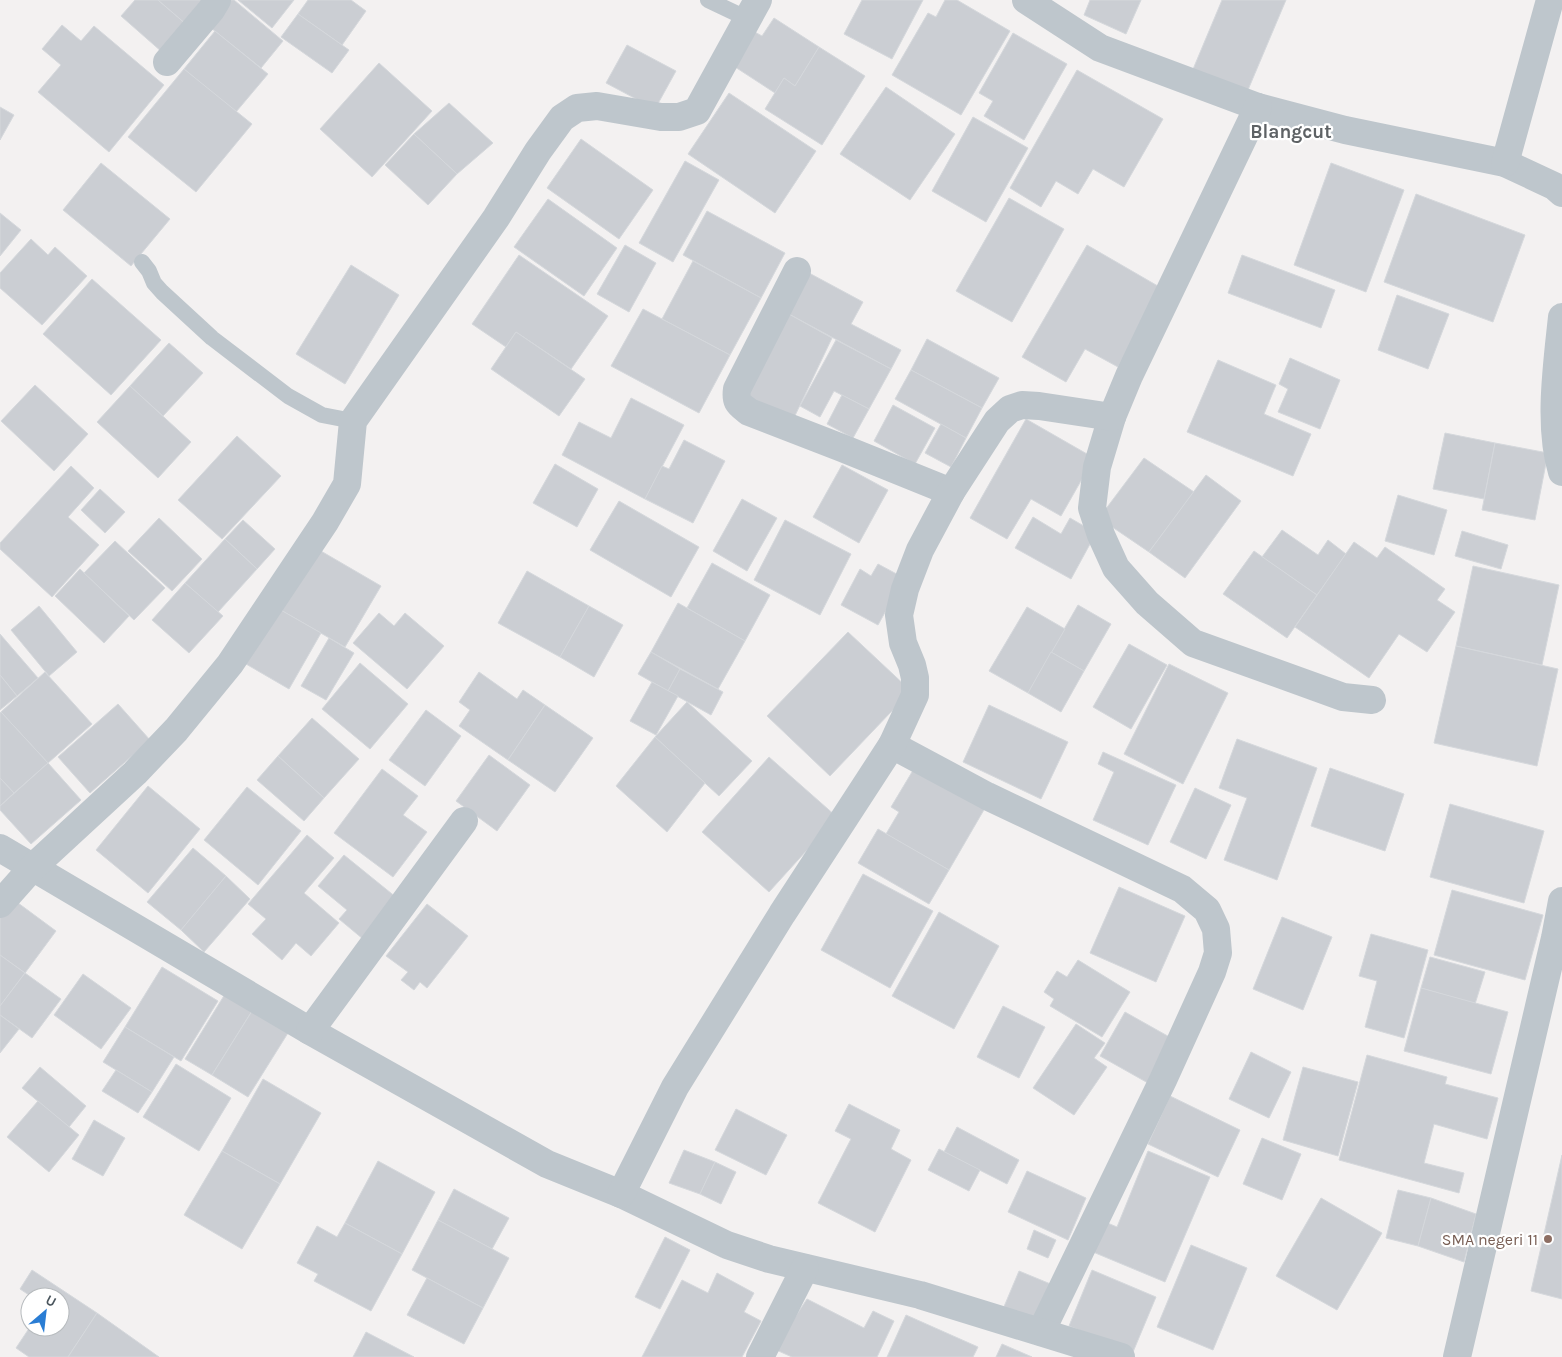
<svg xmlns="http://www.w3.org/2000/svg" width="1562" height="1357" viewBox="0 0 1562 1357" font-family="Karla,sans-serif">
<rect width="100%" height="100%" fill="#f3f1f1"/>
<g fill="#cbced3" stroke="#d5d8dc">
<polygon points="135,0 158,0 187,25 162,52 121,16"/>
<polygon points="158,0 208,0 187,25"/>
<polygon points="226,0 234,0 283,41 261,68 206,24"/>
<polygon points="238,0 294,0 272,28"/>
<polygon points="308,0 351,0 366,11 342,45 298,14"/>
<polygon points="862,0 923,0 892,59 844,34"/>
<polygon points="945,0 957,0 1010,31 961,115 892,75 928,13 936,17"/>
<polygon points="1090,0 1141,0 1126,34 1084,15"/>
<polygon points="1222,0 1286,0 1245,97 1191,74"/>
<polygon points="298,14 349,50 332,73 281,37"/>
<polygon points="774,18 819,47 795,86 784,78 775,93 732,65 753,31 762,36"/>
<polygon points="62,25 81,41 94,26 164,85 109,152 38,92 61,65 42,49"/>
<polygon points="215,31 268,74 236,112 184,69"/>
<polygon points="1013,33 1067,64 1024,140 984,116 993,101 979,93"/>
<polygon points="627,45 676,71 655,109 606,83"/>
<polygon points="819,47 865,76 822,145 765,109 784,78 795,86"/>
<polygon points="379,63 432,111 372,177 320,129"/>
<polygon points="184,69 252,124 196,192 128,137"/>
<polygon points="1077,70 1163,119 1124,187 1093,169 1078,194 1056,181 1041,207 1010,188"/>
<polygon points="886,87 955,134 910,200 840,154"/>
<polygon points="729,93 816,151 775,213 688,154"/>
<polygon points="449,103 493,143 457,174 414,134"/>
<polygon points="0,107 14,115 0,140"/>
<polygon points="973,117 1028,148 986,222 932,191"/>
<polygon points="414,134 457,174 428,205 385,165"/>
<polygon points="581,139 653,190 619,239 547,188"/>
<polygon points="685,161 719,180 673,262 639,243"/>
<polygon points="101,163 170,219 131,266 63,210"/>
<polygon points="1331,163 1404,190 1366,292 1294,265"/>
<polygon points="1416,194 1525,235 1493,322 1384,282"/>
<polygon points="1009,198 1064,229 1012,322 956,291"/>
<polygon points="548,199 617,248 584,296 514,247"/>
<polygon points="707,211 785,253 761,298 683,255"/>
<polygon points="0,213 21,230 0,256"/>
<polygon points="31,239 48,255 55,247 87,276 42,325 0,288 0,273"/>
<polygon points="625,245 656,263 629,312 597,294"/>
<polygon points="1087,245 1163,289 1118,367 1085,349 1066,382 1022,357"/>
<polygon points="519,255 608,316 571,369 516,332 506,347 472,324"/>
<polygon points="1242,255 1335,290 1321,328 1228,293"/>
<polygon points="693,261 761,298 730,355 662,319"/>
<polygon points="351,265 399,295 345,384 296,354"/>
<polygon points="809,273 863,302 851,324 901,350 891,369 787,313"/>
<polygon points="92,279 161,340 111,395 43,334"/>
<polygon points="1397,295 1449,314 1428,369 1378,350"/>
<polygon points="643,309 730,355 699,413 611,366"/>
<polygon points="787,313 832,338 791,424 745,399"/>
<polygon points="516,332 585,379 559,416 491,369"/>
<polygon points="927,339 999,378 982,408 911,370"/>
<polygon points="836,340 891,369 869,409 834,391 820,417 800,406"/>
<polygon points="169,343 203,373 163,416 130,386"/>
<polygon points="1290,358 1340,380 1320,429 1278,412 1288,389 1279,384"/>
<polygon points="1218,360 1276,385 1264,414 1311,434 1293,476 1187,432"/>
<polygon points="911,370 982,408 966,438 895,399"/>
<polygon points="35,385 88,434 54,471 1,421"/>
<polygon points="130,386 191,442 158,478 97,422"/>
<polygon points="842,395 869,409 853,438 827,424"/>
<polygon points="631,398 684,425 645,499 562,455 579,422 611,438"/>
<polygon points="893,405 935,428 915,464 874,441"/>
<polygon points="1026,419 1094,458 1061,516 1031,499 1007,539 970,518"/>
<polygon points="941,424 966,438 951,467 925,453"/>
<polygon points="1445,433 1495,443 1484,499 1433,489"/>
<polygon points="237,436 281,476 222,539 178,500"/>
<polygon points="684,440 725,461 693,523 645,499 662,466 669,469"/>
<polygon points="1495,443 1548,453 1535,520 1482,510"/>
<polygon points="1144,458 1194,492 1149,552 1099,518"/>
<polygon points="555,464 598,489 577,527 533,503"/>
<polygon points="842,465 888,490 859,543 813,517"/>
<polygon points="71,466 94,488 68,517 99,545 52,597 0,549 0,543"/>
<polygon points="1206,475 1241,501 1185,578 1149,552"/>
<polygon points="100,489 125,512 105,533 81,510"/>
<polygon points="1398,495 1447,510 1434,555 1385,541"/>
<polygon points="742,499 777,518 747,571 713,551"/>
<polygon points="619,501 699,547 671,597 590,550"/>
<polygon points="1033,517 1061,534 1070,518 1096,533 1071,579 1015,548"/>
<polygon points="159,518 202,559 172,591 128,551"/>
<polygon points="243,520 275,549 257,569 225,539"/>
<polygon points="785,520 851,554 820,615 754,580"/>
<polygon points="1282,530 1318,555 1328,540 1346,554 1317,595 1262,557"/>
<polygon points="1462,531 1508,545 1501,569 1455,556"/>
<polygon points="225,539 257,569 218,612 185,583"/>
<polygon points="115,541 165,588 134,620 84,573"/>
<polygon points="1354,542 1377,558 1385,547 1445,589 1437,600 1455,612 1427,652 1399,634 1369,678 1295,627"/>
<polygon points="314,547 381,586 345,647 279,609"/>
<polygon points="1254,551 1317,595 1287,638 1223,594"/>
<polygon points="712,563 770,595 745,641 687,608"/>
<polygon points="878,564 904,578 878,625 841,605 860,569 871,576"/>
<polygon points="1473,566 1559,585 1542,665 1456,646"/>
<polygon points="80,569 129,616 104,643 55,596"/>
<polygon points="527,571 589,606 560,657 498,623"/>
<polygon points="185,583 223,616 189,653 152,620"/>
<polygon points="678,603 745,641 718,689 651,652"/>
<polygon points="1078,605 1111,624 1084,671 1051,652"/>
<polygon points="39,606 77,652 49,676 11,630"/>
<polygon points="589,606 623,625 594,677 560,657"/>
<polygon points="1027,607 1065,629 1028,693 989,671"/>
<polygon points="279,609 321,633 289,689 246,664"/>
<polygon points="379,613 394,626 405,613 444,646 407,689 353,643"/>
<polygon points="848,632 911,691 830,776 767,716"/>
<polygon points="0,634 38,678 17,696 0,675"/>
<polygon points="329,638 354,653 326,700 301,686"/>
<polygon points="1129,644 1167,665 1131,729 1093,707"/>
<polygon points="1456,646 1558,669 1537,766 1434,743"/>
<polygon points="651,652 680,669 668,691 638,674"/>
<polygon points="1051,652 1084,671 1061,712 1028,693"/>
<polygon points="360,663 408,704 370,749 322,709"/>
<polygon points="1169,664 1228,693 1183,784 1124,754"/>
<polygon points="680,669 723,692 711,715 668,691"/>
<polygon points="45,672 92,724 48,763 1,712"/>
<polygon points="479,672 517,699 523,690 545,705 508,760 459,726 470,710 459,702"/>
<polygon points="0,675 17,696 0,710"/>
<polygon points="652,682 678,696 656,735 630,721"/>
<polygon points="687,702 752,761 719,796 655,737"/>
<polygon points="118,704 150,740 90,793 58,757"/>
<polygon points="545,705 593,738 555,792 508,760"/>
<polygon points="989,705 1068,742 1041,799 963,762"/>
<polygon points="426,710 461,736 425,786 389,760"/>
<polygon points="1,712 48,763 14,793 0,778 0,713"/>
<polygon points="312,718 359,759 324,798 278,756"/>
<polygon points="655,737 705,783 667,832 616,786"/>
<polygon points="1237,739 1317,768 1277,880 1224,860 1247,798 1219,788"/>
<polygon points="1103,752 1176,785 1148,845 1093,820 1114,772 1098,764"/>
<polygon points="489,755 530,785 497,831 456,801"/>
<polygon points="278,756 324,798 304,821 257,780"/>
<polygon points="769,757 837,817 769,892 702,832"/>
<polygon points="48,763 81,800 31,844 0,810 0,806"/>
<polygon points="915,767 985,808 949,870 886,834 899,812 891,807"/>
<polygon points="1330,768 1404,794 1385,851 1311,826"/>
<polygon points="382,769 418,796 403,815 427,832 393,877 334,833"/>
<polygon points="0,778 14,793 0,806"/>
<polygon points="148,786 200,829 148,893 96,850"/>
<polygon points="247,787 301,831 258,885 204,840"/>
<polygon points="1195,788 1231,805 1206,859 1170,842"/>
<polygon points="1450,804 1544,831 1524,903 1430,877"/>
<polygon points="878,829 949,870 929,904 858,863"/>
<polygon points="307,835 334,858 304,893 339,923 311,956 296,943 282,960 252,934 266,919 248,904"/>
<polygon points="193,848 226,876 181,930 147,902"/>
<polygon points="344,855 397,898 363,939 339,919 347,910 318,886"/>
<polygon points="863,874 933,911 890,988 821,950"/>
<polygon points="226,876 250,899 204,952 181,930"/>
<polygon points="1119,887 1185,916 1156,982 1090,953"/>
<polygon points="1452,890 1543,915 1525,980 1434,955"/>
<polygon points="14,900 56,931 25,973 0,955 0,918"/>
<polygon points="427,904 468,936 427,988 420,982 414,990 401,980 408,972 386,956"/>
<polygon points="939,912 999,946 954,1029 892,996"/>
<polygon points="1282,917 1332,937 1303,1010 1253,989"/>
<polygon points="1371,934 1428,950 1404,1038 1365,1027 1377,981 1359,976"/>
<polygon points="0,955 25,973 0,1006"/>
<polygon points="1430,957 1485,972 1475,1004 1421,988"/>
<polygon points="1078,960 1130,992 1102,1037 1050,1006 1054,999 1044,992 1057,971 1067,977"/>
<polygon points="162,967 218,1001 181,1061 125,1027"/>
<polygon points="25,973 61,999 32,1038 0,1015 0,1006"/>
<polygon points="83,974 131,1008 101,1049 54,1015"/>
<polygon points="1421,988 1508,1012 1491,1074 1404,1051"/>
<polygon points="225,994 252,1011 212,1075 185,1059"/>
<polygon points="1003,1006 1045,1027 1019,1078 977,1057"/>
<polygon points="252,1011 288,1033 248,1097 212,1075"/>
<polygon points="1125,1012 1173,1039 1148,1083 1100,1056"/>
<polygon points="0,1015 19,1029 0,1053"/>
<polygon points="1076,1024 1105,1043 1094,1058 1107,1067 1074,1115 1033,1088"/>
<polygon points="125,1027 174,1057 152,1092 103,1062"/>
<polygon points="1251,1052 1291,1072 1269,1118 1229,1099"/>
<polygon points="1367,1055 1447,1077 1445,1084 1498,1098 1487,1139 1434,1124 1424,1163 1464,1173 1459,1193 1339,1160"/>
<polygon points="176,1064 231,1098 199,1151 143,1117"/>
<polygon points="40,1067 86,1106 69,1127 22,1088"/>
<polygon points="1303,1067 1358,1082 1338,1156 1283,1140"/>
<polygon points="116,1070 152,1092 138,1113 102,1091"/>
<polygon points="263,1079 321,1113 280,1184 222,1151"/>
<polygon points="1170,1096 1240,1130 1218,1177 1148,1144"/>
<polygon points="38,1101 79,1135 49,1172 7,1137"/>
<polygon points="849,1104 900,1130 891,1149 911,1160 875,1232 818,1203 851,1139 835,1131"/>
<polygon points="736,1109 787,1135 766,1175 715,1150"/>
<polygon points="94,1120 125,1138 103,1176 72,1159"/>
<polygon points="957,1127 1019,1160 1007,1184 944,1152"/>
<polygon points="1262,1138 1301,1154 1282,1200 1243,1184"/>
<polygon points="939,1149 980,1170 969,1191 928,1170"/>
<polygon points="684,1150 715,1162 700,1194 669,1183"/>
<polygon points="222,1151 280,1184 242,1249 184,1215"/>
<polygon points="1148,1151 1210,1177 1165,1282 1093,1252 1105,1222 1117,1227"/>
<polygon points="1562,1155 1562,1299 1531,1291"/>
<polygon points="378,1161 435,1192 402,1254 345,1223"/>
<polygon points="715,1162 736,1172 721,1204 700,1194"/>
<polygon points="1027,1171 1086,1198 1068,1240 1008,1212"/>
<polygon points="454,1189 509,1218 492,1249 438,1220"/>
<polygon points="1398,1190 1431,1198 1418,1246 1386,1238"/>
<polygon points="1321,1198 1382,1233 1337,1310 1276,1276"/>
<polygon points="1431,1198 1476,1214 1464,1262 1418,1246"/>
<polygon points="438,1220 509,1258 483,1308 412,1270"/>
<polygon points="345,1223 402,1254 371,1311 314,1281 318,1274 297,1263 317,1226 337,1237"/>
<polygon points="1034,1230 1056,1240 1048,1258 1027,1249"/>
<polygon points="665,1237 690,1250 660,1309 635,1297"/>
<polygon points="1191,1245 1247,1268 1213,1350 1157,1327"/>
<polygon points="32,1270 97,1313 68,1357 29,1357 16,1348 30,1327 60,1327 60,1297 32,1297 20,1289"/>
<polygon points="1092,1270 1156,1297 1133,1352 1069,1326"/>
<polygon points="1019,1271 1053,1285 1038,1323 1003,1309"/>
<polygon points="717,1273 754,1293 744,1312 761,1321 742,1357 642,1357 682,1280 708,1293"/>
<polygon points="427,1278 483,1308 464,1344 407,1315"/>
<polygon points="807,1299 864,1328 873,1311 894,1321 877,1357 792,1357 774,1349"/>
<polygon points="97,1313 159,1357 68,1357"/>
<polygon points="906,1315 978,1347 973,1357 887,1357"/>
<polygon points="366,1332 414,1357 353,1357"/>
<polygon points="1002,1344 1032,1357 996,1357"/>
</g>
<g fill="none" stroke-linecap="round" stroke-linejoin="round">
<g stroke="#bec6cc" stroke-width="16">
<polyline points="708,0 748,19"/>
<polyline points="142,262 149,271 154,283 162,292 212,338 288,396 322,415 353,421"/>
</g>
<g stroke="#bec6cc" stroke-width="28">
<polyline points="1026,0 1100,48 1258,107 1345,130 1505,163 1554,186 1562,193"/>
<polyline points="167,62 211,10 217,0"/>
<polyline points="1505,163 1550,0"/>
<path d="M797,271L737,389C735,403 739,404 749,412L842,448L951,492"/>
<path d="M1562,317C1557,365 1548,426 1562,472"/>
<polyline points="1112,417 1097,467 1092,508 1101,535 1116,568 1147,603 1193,643 1343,697 1372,700"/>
<polyline points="892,745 987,796 1182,889 1207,910 1216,929 1218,953 1212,972 1163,1080 1041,1332"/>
<polyline points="0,848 310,1031 547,1164 621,1194 727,1245 769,1259 920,1295 1121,1357"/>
<polyline points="0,904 32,868 135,773 176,730 230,664 325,522 347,484 353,421 496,218 538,151 562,118 577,108 597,106 661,117 679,117 697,111 758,0"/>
<polyline points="310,1031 464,821"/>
<polyline points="621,1194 675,1087 782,914 892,745 915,695 915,678 912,665 903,643 899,615 905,589 920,550 951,492 997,421 1010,409 1022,405 1039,406 1112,417 1129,376 1258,107"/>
<polyline points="760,1357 805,1268"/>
<polyline points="1457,1357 1555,938 1562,901"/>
</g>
</g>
<circle fill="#8d6e63" stroke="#fff" stroke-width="2" cx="1548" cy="1239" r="5"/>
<g text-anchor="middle" stroke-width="4.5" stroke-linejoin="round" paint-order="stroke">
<g font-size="16" fill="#785e54" stroke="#fff" text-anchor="end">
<text x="1538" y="1245">SMA negeri 11</text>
</g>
<g font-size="19" font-weight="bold" fill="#5e6265" stroke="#fff">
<text x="1291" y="138">Blangcut</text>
</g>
</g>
<g transform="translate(45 1312) rotate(28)"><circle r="24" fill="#ffffff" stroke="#b7bbbe"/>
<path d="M0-4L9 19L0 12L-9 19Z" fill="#2a7dd4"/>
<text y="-8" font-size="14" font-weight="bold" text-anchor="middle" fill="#4a555d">U</text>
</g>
</svg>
